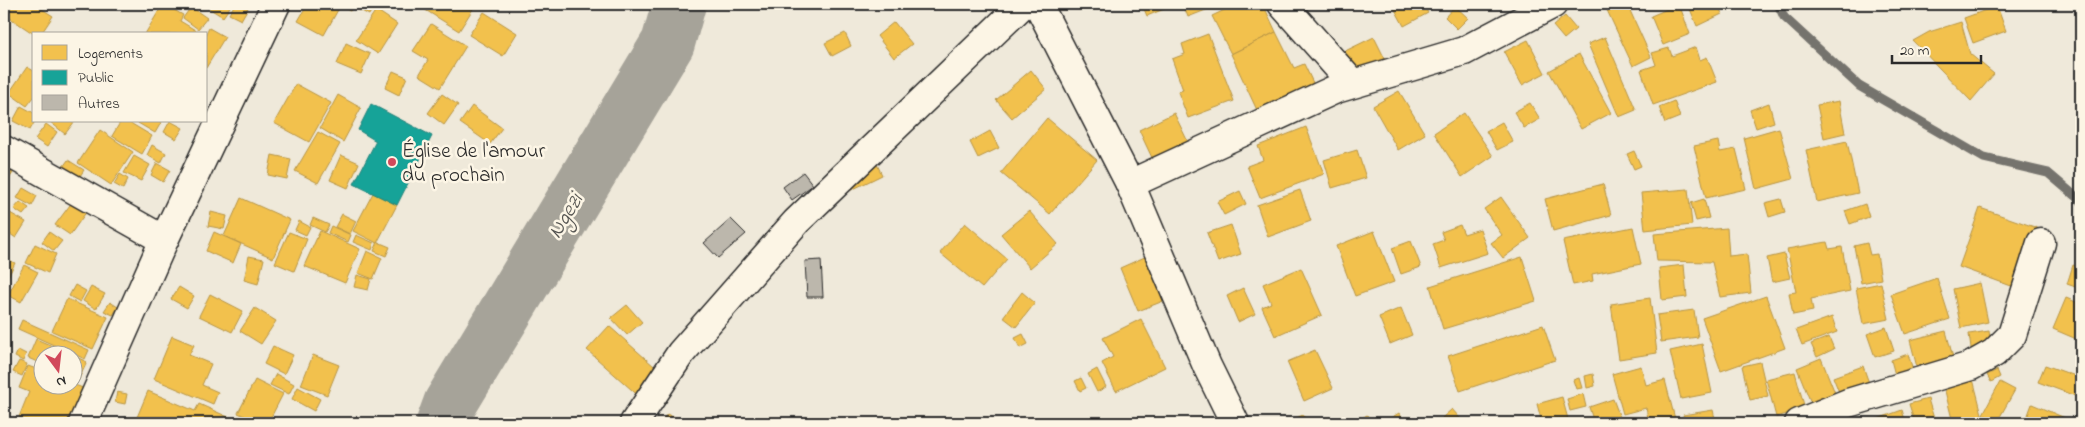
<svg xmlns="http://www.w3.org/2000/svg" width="2085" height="427" viewBox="0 0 2085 427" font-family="'Indie Flower',sans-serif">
<rect width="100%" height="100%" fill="#efe9da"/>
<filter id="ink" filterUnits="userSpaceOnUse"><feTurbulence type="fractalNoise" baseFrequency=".02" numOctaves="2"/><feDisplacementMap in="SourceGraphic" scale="10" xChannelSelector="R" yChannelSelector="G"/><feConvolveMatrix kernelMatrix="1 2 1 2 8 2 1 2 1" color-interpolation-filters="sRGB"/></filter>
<g filter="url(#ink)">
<g fill="#f2c14e" stroke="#b69444">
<polygon points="4,4 34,4 53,16 41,34 34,34 4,14"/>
<polygon points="163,4 183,15 180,21 202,34 145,34"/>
<polygon points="202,4 225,4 230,7 223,17"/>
<polygon points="235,4 242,4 248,8 241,20 229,14"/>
<polygon points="308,4 331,4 339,8 324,35 298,21"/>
<polygon points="338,4 354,4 350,11"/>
<polygon points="361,4 375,4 369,15 358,9"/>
<polygon points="420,4 476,4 459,31 419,6"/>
<polygon points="1142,4 1176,4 1147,16"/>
<polygon points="1183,4 1215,4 1216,6 1188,17"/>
<polygon points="1237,4 1263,4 1276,32 1231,54 1212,16"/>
<polygon points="1392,4 1423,4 1428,13 1404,26"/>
<polygon points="1616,4 1627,4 1651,57 1633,66 1606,8"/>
<polygon points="1679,4 1690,34 1663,45 1651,16"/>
<polygon points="1688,4 1718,4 1722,14 1697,26"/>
<polygon points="1455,6 1468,18 1457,29 1445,17"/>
<polygon points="1997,6 2006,31 1973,43 1964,18"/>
<polygon points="191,7 207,18 198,29 183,18"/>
<polygon points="376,10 397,24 378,54 356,40"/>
<polygon points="484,12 517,33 503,56 469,35"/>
<polygon points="1565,16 1576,29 1564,39 1553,26"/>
<polygon points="894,22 912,44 894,58 877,36"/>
<polygon points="1961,22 1970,54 1994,74 1971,101 1913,41 1929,32"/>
<polygon points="431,24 466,46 440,88 419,75 428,60 413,51"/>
<polygon points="209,28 225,37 206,68 206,34"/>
<polygon points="1276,32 1294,68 1304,64 1314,85 1262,121 1231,54"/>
<polygon points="845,33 851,46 832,56 825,43"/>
<polygon points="1208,34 1234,101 1188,118 1178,92 1183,90 1172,59 1185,54 1182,44"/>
<polygon points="1374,37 1390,69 1354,87 1337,55"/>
<polygon points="1605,37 1636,110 1619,117 1588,44"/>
<polygon points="1528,40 1545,73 1522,85 1504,52"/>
<polygon points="346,43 370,54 361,74 337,64"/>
<polygon points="1696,47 1700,60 1707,57 1717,82 1653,105 1641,70 1656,65 1652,53 1669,48 1672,56"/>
<polygon points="1579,54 1611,113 1581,129 1549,71"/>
<polygon points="27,67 34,71 34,97 27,106 9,93"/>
<polygon points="1031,70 1046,89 1012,118 996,100"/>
<polygon points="393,71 407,77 399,95 385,88"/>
<polygon points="296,84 331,103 309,142 274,123"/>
<polygon points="1399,91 1425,134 1398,150 1373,106"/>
<polygon points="442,94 458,105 444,125 428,113"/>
<polygon points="338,95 361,108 343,142 320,128"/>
<polygon points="1674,101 1680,117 1665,123 1659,107"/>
<polygon points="1839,101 1845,133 1824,138 1817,105"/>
<polygon points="1530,103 1540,119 1524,128 1514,112"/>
<polygon points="1769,103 1774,122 1756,128 1750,110"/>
<polygon points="21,106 34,113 35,121 30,130 13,121"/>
<polygon points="472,106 502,128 490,144 460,123"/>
<polygon points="1174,113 1189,144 1154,162 1139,130"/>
<polygon points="1464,113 1493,156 1462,177 1434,133"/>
<polygon points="1047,118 1097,160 1050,214 1001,173"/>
<polygon points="49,121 75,121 65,134"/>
<polygon points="121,121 127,121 152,136 142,154 112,136"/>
<polygon points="139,121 162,121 155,133 138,123"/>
<polygon points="170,121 183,128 176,139 164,132"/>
<polygon points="1502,122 1513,142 1497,150 1486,131"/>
<polygon points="46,124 57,132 47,147 35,139"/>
<polygon points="1306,127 1324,174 1260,198 1247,166 1263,160 1258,146"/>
<polygon points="1779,128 1793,179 1756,189 1744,138"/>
<polygon points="100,130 133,152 111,185 78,163"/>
<polygon points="990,131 999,148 978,158 970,142"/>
<polygon points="318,132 340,144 318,183 295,171"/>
<polygon points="1718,141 1720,152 1736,149 1746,189 1706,198 1694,146"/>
<polygon points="1847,141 1858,193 1817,202 1806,150"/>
<polygon points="152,145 166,153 161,163 147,155"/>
<polygon points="1357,150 1366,178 1332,188 1324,160"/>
<polygon points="1634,151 1641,166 1634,169 1627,154"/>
<polygon points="272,155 291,159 287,179 268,175"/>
<polygon points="341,155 359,163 348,188 330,180"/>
<polygon points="134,156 150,165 141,181 124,173"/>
<polygon points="68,160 84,170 74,185 58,174"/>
<polygon points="875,160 882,175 835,198"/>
<polygon points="157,163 170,170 163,182 151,175"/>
<polygon points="4,167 13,173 4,186"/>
<polygon points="120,174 128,179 123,189 114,184"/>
<polygon points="1603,184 1611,215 1553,231 1545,199"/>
<polygon points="23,188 37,196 32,206 17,198"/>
<polygon points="1688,189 1692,225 1645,230 1641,193"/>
<polygon points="1300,190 1311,221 1268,237 1257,205"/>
<polygon points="1240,191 1246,204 1224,215 1217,202"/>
<polygon points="373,193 397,205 377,243 353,231"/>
<polygon points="1501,197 1530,238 1503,258 1491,243 1502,235 1484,209"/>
<polygon points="241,198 290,220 273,258 224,236"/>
<polygon points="1704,199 1709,218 1696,221 1691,203"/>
<polygon points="1781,199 1785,212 1769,217 1765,203"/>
<polygon points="73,201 87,211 70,235 55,225"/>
<polygon points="20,202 29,208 23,215 14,209"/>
<polygon points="1865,204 1869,217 1850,224 1845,211"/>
<polygon points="1980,208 2046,231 2025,291 1959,267"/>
<polygon points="1029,211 1058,244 1030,268 1001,234"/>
<polygon points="211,212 227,216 224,229 208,226"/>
<polygon points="10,213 26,222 16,238 4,230 4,225"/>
<polygon points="342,214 356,221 350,234 335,227"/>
<polygon points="313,218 329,225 325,232 310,225"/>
<polygon points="299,221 310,227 306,235 295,230"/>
<polygon points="965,223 1007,259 982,288 940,253"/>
<polygon points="1231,225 1241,254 1218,262 1207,233"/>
<polygon points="1460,225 1464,234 1480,229 1488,253 1441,268 1433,244 1444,240 1441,232"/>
<polygon points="331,226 351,235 348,242 328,233"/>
<polygon points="1633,227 1641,264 1592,274 1593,281 1573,285 1563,241"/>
<polygon points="1727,228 1729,256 1747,254 1751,293 1720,297 1712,262 1657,261 1654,234"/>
<polygon points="320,231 360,249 345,283 304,266"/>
<polygon points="1374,231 1394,282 1355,296 1336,246"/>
<polygon points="49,232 62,241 54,251 42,242"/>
<polygon points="214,232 241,244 233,263 206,251"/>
<polygon points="289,232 307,239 294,271 275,263"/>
<polygon points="356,235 374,243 372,250 353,242"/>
<polygon points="1411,241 1421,267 1401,274 1392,248"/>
<polygon points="378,242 390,247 386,256 374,251"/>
<polygon points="1827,242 1829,249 1842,247 1850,291 1811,299 1813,311 1793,315 1789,293 1796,292 1787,249"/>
<polygon points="1867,243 1870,255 1877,254 1881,279 1861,283 1854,246"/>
<polygon points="35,244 56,254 48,273 26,263"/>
<polygon points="367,251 382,258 373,279 358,273"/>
<polygon points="1784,254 1790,278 1772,282 1767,258"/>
<polygon points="249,256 264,259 258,284 244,280"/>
<polygon points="1147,256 1166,300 1138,311 1120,268"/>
<polygon points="1522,257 1536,301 1443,329 1430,286"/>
<polygon points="4,258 15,263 4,285"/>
<polygon points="24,265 38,272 21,302 8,295"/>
<polygon points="1684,265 1687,297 1662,300 1659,268"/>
<polygon points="2073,265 2081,268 2081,289 2067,284"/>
<polygon points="1301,268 1322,315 1275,336 1262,307 1271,303 1263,284"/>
<polygon points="357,275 371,279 368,290 354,287"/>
<polygon points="1937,278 1950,319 1905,334 1891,294"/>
<polygon points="1881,283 1889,319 1863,324 1856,288"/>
<polygon points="1980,283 1988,322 1961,328 1953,289"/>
<polygon points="75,285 86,291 80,302 69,296"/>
<polygon points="91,287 105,294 96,309 83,301"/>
<polygon points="179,287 194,296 187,308 171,299"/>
<polygon points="1243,288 1255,314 1238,322 1227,296"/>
<polygon points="1022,292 1035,303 1016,327 1003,317"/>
<polygon points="210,294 243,311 232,332 199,316"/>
<polygon points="1766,296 1785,348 1721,371 1702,318"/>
<polygon points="1650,298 1657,353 1619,359 1611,304"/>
<polygon points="2066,298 2081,304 2081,341 2053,329"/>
<polygon points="67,299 108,317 93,349 52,331"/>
<polygon points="110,302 118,307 113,315 104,311"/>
<polygon points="627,305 642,322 627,335 611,318"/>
<polygon points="255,308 276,321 261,344 240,331"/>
<polygon points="1401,308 1412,335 1390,344 1379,317"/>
<polygon points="1694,310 1698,337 1661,342 1657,315"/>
<polygon points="1832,317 1837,332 1802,345 1796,330"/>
<polygon points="1141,319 1165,367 1116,391 1102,363 1113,357 1103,338"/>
<polygon points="22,320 89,350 85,359 18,329"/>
<polygon points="1543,325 1555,360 1460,391 1448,356"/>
<polygon points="609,326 664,375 642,399 587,350"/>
<polygon points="1886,327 1894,351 1875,357 1867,334"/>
<polygon points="1946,331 1956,369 1920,379 1910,340"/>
<polygon points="1989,331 1993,360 1973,363 1969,334"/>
<polygon points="1023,334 1028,344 1020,348 1015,338"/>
<polygon points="172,336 194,345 189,355 211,364 202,385 218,392 213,404 154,379"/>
<polygon points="1829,337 1834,349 1817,357 1811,344"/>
<polygon points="36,339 71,354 42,354 42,364 28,358"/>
<polygon points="1702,344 1712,393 1681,399 1670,351"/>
<polygon points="273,346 293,355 284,374 264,364"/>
<polygon points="18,350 26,354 23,361 15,357"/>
<polygon points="1315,350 1333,388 1304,401 1287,362"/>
<polygon points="1908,354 1913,370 1895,375 1891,360"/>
<polygon points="72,355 87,362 78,381 72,378"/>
<polygon points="313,355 339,365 327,395 301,385"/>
<polygon points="1821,358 1835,393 1811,403 1797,368"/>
<polygon points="19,361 27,364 22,376 13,372"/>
<polygon points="1760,362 1768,396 1750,400 1742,366"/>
<polygon points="2045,365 2081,378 2078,397 2038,382"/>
<polygon points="28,366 42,371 42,384 72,384 83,388 69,423 35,423 19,417 29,392 19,388"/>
<polygon points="1641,366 1646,385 1665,380 1676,423 1649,423 1646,408 1623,414 1612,374"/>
<polygon points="1863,366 1870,386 1841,397 1833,377"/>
<polygon points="1097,369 1106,387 1097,392 1088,374"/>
<polygon points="1997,370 2000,377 1991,382 1987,375"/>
<polygon points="1795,372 1805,409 1776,417 1766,379"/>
<polygon points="276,374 294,384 289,394 270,385"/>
<polygon points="1593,374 1595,386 1587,388 1585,376"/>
<polygon points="1081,378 1086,388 1080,391 1075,381"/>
<polygon points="1579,378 1582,388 1576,389 1573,380"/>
<polygon points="1973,379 1984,422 1953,423 1944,387"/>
<polygon points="255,380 283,394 268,423 260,423 238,413"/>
<polygon points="2000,382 2015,390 1997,422 1983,414"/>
<polygon points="298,387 320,399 314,411 292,399"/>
<polygon points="148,391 195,411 199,404 228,417 226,423 138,423 135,422"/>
<polygon points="117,392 127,394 125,404 115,402"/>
<polygon points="1583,394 1586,407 1570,411 1567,399"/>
<polygon points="1562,397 1569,423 1542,423 1537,404"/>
<polygon points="1613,399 1622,423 1594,423 1589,407"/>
<polygon points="1928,399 1935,422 1915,423 1909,404"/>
<polygon points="2032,404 2065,418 2063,423 2025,423"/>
<polygon points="1452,409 1464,423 1447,423 1442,418"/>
<polygon points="1713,410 1716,423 1685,423 1683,415"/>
<polygon points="1902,410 1906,423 1877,423 1875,420"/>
<polygon points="2077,411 2081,412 2081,423 2072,423"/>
<polygon points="1399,413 1405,423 1383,423"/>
<polygon points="667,414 682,422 682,423 661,423"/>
<polygon points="1303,415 1307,423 1285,423"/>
<polygon points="1367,415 1372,423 1354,423"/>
</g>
<polygon fill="#17a398" stroke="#1d7f77" points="371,104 432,136 397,205 354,184 376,141 358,130"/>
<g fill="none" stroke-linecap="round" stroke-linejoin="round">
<polyline stroke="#75736d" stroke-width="9" points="1778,4 1784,17 1859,86 1984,158 2048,173 2081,201"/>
<polyline stroke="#a6a399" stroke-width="54" points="443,423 450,404 668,43 679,4"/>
</g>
<g fill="#bcb7ac" stroke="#2b2b2b">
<polygon points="803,172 813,185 792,200 783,187"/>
<polygon points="731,219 746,234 718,258 704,243"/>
<polygon points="821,260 823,297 807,297 805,261"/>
</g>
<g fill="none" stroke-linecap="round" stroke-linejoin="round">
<defs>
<g id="minor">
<polyline points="1038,4 1130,184 1207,366 1235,423"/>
<polyline points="1282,4 1352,83"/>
<polyline points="4,150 164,240"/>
<polyline points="1130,184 1336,89 1464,51 1553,4"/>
<polyline points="83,423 164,240 276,4"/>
<polyline points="634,423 681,353 796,222 1023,4"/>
<polyline points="1799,423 1848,403 1971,366 1994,353 2012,335 2041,243"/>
</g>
</defs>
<use href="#minor" stroke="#2b2b2b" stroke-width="31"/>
<use href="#minor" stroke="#fcf5e5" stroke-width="28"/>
</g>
</g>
<circle fill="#d1495b" stroke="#fcf5e5" stroke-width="2" cx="392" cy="162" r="5"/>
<g text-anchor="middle" stroke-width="5" stroke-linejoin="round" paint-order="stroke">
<g font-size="21" fill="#2b2b2b" stroke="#fcf5e5" text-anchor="start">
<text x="402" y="157">Église de l'amour<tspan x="402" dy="24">du prochain</tspan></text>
</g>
<g font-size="22" font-style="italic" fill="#565552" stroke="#fcf5e5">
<text transform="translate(564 215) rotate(-59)" y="8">Ngezi</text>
</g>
</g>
<rect width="2085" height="427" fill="none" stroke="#fcf5e5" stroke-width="20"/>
<rect x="10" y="10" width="2065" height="407" fill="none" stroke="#2b2b2b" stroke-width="2" filter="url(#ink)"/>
<rect x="32" y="32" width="175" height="90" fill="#fcf5e5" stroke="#a8a49b"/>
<rect x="42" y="45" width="25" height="15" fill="#f2c14e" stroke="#a8a49b"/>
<text x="78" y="58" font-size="15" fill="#2b2b2b">Logements</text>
<rect x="42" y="70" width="25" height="15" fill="#17a398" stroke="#a8a49b"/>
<text x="78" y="82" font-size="15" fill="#2b2b2b">Public</text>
<rect x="42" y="95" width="25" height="15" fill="#bcb7ac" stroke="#a8a49b"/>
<text x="78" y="108" font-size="15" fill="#2b2b2b">Autres</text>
<g transform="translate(58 370) rotate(165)"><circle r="24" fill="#fcf5e5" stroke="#a8a49b"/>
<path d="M0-4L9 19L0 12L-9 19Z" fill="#d1495b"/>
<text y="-8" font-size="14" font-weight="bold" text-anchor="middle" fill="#2b2b2b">N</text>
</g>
<path d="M1892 55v8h89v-8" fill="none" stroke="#2b2b2b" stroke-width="2.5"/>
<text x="1900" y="55" font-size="15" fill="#2b2b2b" stroke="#fcf5e5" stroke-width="4" paint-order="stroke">20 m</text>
</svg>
